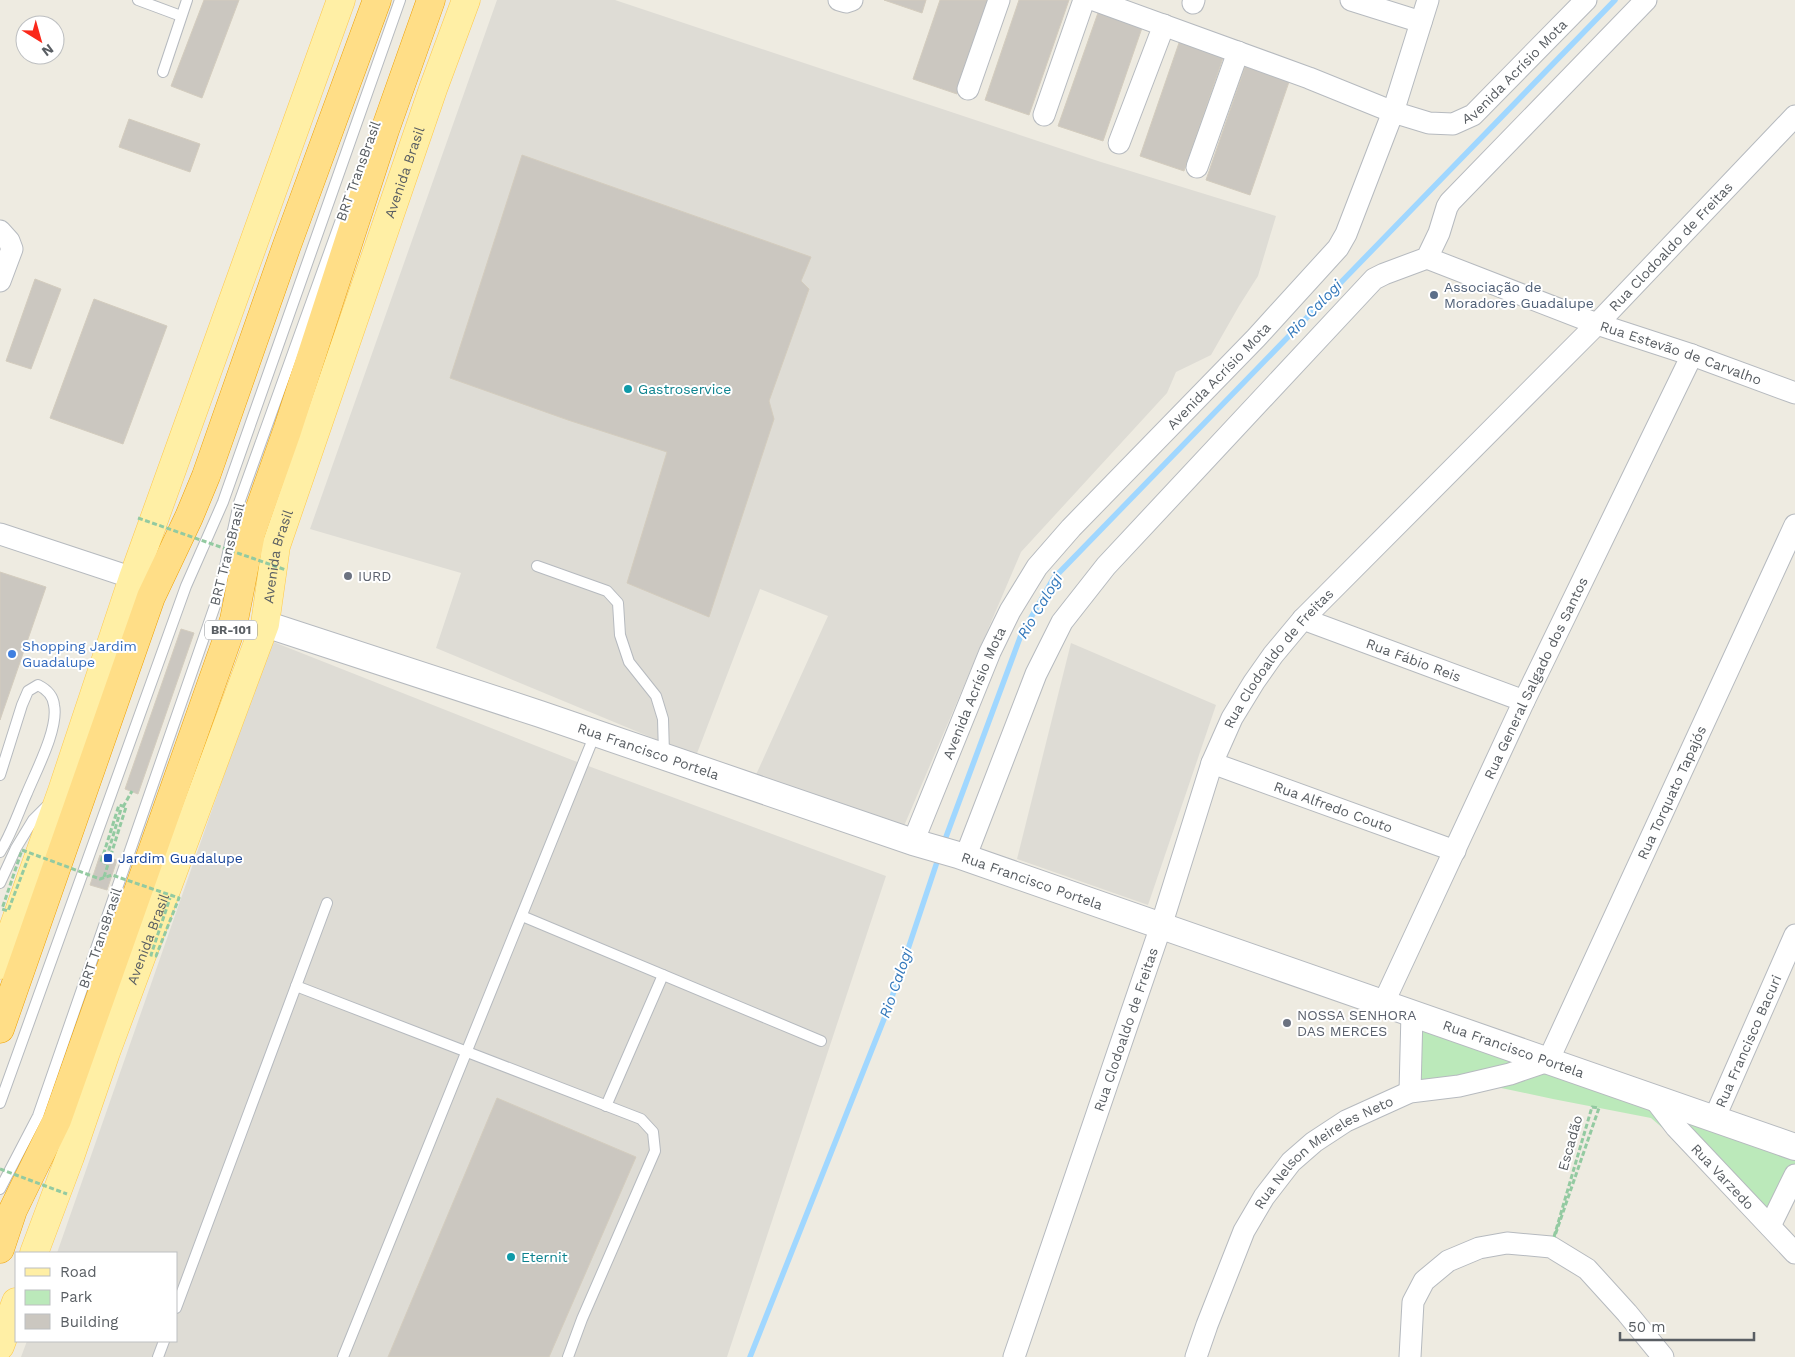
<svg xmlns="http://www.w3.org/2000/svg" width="1795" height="1357" viewBox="0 0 1795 1357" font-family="'Work Sans',sans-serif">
<rect width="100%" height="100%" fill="#eeebe1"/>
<g fill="#dedcd5">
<polygon points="497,0 615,0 1101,162 1276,216 1258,276 1239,306 1211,355 1176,372 1167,393 1021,552 904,826 755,777 828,616 760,589 696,756 436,648 461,573 310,529"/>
<polygon points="271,641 572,760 886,876 727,1357 21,1357 27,1341 176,1341 176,1253 57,1253"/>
<polygon points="1071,643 1216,705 1148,905 1017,859"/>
</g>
<polygon fill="#bbe9ba" points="1418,1026 1795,1147 1795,1170 1770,1223 1758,1210 1651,1118 1553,1099 1454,1078 1413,1088"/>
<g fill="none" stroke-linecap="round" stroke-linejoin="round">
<g stroke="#a0d7ff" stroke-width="5.5">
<polyline points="943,845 1021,635 1053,579 1615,0"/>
<polyline points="750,1357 888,1009 939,856"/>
</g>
</g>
<g fill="#cbc7c0" stroke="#d3ccbe">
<polygon points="204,0 239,0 202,98 171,86"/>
<polygon points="884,0 926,0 922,13"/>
<polygon points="940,0 990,0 957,94 913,79"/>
<polygon points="1019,0 1069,0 1029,115 985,100"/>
<polygon points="1099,10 1143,25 1103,141 1058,126"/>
<polygon points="1180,40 1224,55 1184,171 1140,156"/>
<polygon points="1246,64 1290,79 1250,195 1206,180"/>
<polygon points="129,119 200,144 190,172 119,147"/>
<polygon points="522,155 811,257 801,281 809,289 769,401 774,419 709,617 627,583 667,452 568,420 450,378"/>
<polygon points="35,279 61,289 31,369 6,361"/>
<polygon points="94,299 167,326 123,444 50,418"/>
<polygon points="0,572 46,587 0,720"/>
<polygon points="181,629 194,633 138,794 125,789"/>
<polygon points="100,855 117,860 107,890 90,885"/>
<polygon points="497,1098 636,1157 549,1357 388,1357"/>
</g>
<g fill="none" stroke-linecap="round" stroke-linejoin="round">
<defs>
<g id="service">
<polyline points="138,0 181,16"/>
<polyline points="163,72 187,0"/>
<polyline points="537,566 607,591 618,603 620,635 629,662 656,696 663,719 664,754"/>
<path d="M0,775L22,705L28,691L38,685C46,689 53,696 54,705C59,728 36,771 27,793C18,813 12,833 0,852"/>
<polyline points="0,883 16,848 33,820 49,804"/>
<polyline points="522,916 821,1041"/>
<polyline points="296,986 641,1119 653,1132 655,1151 582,1319 568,1357"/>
<polyline points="0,1103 186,586 223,502 400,0"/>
<polyline points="606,1106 663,975"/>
<polyline points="0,1189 38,1116 219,594 239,503 351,192"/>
<polyline points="176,1308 327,903"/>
<polyline points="158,1357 164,1341"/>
<polyline points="343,1357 595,734"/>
</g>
<g id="minor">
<polyline points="839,0 846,2 852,0"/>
<polyline points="1094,0 1309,78 1393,112 1428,0"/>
<polyline points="1351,0 1421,22"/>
<polyline points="1193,3 1194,0"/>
<polyline points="968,89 999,0"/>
<polyline points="1044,115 1084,0"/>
<polyline points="1119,143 1164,25"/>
<polyline points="1197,167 1238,52"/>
<polyline points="0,231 9,241 12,249 0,281"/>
<path id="s1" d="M1427,258L1597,324L1692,355L1795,393"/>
<polyline points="0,534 133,578"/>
<path id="s2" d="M1303,619L1524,701"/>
<path id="s3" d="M1212,763L1455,851"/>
<path id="s4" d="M913,842L990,652L1010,611L1037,567L1071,528L1256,338L1338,248L1346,234L1393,112L1429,123L1453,124L1473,115L1586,0"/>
<polyline points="965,858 1036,674 1062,622 1106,566 1374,279 1384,274 1427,258 1439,233 1447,207 1450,202 1646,0"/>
<path id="s5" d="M1383,1004L1524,701L1692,355"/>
<polyline points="1410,1092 1412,1013"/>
<path id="s6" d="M1653,1097L1676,1127L1795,1253"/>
<path id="s7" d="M1714,1119L1795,935"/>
<polyline points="1770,1226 1795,1175"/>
<path id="s8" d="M1014,1357L1161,926L1212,763L1232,718L1254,682L1273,655L1303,619L1597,324L1795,116"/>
<path id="s9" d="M1196,1357L1207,1325L1244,1231L1264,1197L1291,1162L1314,1142L1346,1121L1410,1092L1459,1086L1510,1074L1548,1061L1795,525"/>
<polyline points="1410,1357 1413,1302 1424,1281 1448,1261 1479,1248 1507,1243 1551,1247 1587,1269 1627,1313 1663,1357"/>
</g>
<g id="tertiary">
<path id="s10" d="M265,624L540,714L913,842L958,855L1795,1147"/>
</g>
<g id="primary">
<polyline points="0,965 62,791 133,578 341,0"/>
<path id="s11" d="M34,1253L70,1157L106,1052L265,624L276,546L433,89L466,0"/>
<polyline points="0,1346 16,1302"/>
</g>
<g id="motorway">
<polyline points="0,1029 151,597 189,517 206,476 287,245 377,0"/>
<polyline points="0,1249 13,1210 57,1120 234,620 251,533 287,431 385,130 431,0"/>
</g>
</defs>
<use href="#service" stroke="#b6babf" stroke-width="12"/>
<use href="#minor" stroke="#b6babf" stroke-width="23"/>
<use href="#tertiary" stroke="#b6babf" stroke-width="28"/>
<use href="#primary" stroke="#ffc849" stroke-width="29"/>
<use href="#motorway" stroke="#efa000" stroke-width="29"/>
<g stroke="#93caa1" stroke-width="3" stroke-dasharray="5 2.5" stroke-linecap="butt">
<polyline points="123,807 132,791"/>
<polygon points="1592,1107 1599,1108 1551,1247"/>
</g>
<use href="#service" stroke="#fff" stroke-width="10"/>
<use href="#minor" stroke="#fff" stroke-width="21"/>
<use href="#tertiary" stroke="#fff" stroke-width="26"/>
<use href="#primary" stroke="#ffefa5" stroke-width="28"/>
<use href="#motorway" stroke="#ffde87" stroke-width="28"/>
<g stroke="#93caa1" stroke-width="3" stroke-dasharray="5 2.5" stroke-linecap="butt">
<polyline points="138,518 286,570"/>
<polyline points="29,856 8,911 2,909 22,850 100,879 112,875 179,898 156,956 151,955 170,898"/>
<polyline points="104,877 126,807 119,805 101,862 105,863 121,809"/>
<polyline points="0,1169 67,1194"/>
</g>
</g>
<circle fill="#5c6f8a" stroke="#fff" stroke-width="2" cx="1434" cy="295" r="5"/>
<g fill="#0f9aa8" stroke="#fff" stroke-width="2">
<circle cx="628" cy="389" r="5"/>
<circle cx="511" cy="1257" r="5"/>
</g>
<g fill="#6b7280" stroke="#fff" stroke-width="2">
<circle cx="348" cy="576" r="5"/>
<circle cx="1287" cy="1023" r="5"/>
</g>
<circle fill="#3f7fe0" stroke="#fff" stroke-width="2" cx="12" cy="654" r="5"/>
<rect fill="#1a4fb4" stroke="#fff" stroke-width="2" x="103" y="853" width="10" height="10" rx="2.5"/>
<g text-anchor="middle" stroke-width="4" stroke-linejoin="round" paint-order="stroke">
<rect fill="#fff" stroke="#8b8e92" stroke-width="1" x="205" y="620.5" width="52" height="19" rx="4"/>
<g font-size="12" font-weight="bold" fill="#595e63">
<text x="231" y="634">BR-101</text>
</g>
<g font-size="14" fill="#595e63" stroke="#fff">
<text dy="5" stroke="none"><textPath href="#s4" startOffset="1031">Avenida Acrísio Mota</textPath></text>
<text transform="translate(358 171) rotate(-70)" y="5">BRT TransBrasil</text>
<text dy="5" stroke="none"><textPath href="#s11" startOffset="1144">Avenida Brasil</textPath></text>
<text dy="5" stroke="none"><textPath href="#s8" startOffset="1321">Rua Clodoaldo de Freitas</textPath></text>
<text dy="5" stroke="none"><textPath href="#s1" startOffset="271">Rua Estevão de Carvalho</textPath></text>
<text dy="5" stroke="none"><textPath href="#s4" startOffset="566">Avenida Acrísio Mota</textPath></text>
<text transform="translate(227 554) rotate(-76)" y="5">BRT TransBrasil</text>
<text dy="5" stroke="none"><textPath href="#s11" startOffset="739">Avenida Brasil</textPath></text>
<text dy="5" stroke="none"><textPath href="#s8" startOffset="751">Rua Clodoaldo de Freitas</textPath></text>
<text dy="5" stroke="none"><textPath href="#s2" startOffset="118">Rua Fábio Reis</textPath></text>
<text dy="5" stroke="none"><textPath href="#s5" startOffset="360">Rua General Salgado dos Santos</textPath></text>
<text dy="5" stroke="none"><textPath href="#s4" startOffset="161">Avenida Acrísio Mota</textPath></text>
<text dy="5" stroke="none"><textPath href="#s10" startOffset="404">Rua Francisco Portela</textPath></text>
<text dy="5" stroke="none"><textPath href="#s9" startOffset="795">Rua Torquato Tapajós</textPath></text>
<text dy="5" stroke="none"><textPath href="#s3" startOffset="129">Rua Alfredo Couto</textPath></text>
<text dy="5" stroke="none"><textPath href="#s10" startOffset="809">Rua Francisco Portela</textPath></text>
<text transform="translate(100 938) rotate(-71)" y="5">BRT TransBrasil</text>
<text dy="5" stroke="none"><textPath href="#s11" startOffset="334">Avenida Brasil</textPath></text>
<text dy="5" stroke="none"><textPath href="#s8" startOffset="346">Rua Clodoaldo de Freitas</textPath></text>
<text dy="5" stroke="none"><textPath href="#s7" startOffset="85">Rua Francisco Bacuri</textPath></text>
<text dy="5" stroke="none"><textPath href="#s10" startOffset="1319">Rua Francisco Portela</textPath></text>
<text transform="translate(1570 1143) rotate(-74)" y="5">Escadão</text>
<text dy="5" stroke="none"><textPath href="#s9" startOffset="250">Rua Nelson Meireles Neto</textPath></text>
<text dy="5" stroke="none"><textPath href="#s6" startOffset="106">Rua Varzedo</textPath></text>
</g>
<g font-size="14" fill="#4e5e75" stroke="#fff" text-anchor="start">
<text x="1444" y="292">Associação de<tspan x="1444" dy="16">Moradores Guadalupe</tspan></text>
</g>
<g font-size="14" fill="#0d838f" stroke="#fff" text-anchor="start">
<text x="638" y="394">Gastroservice</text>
<text x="521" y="1262">Eternit</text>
</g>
<g font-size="14" fill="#5b616d" stroke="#fff" text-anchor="start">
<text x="358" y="581">IURD</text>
<text x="1297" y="1020">NOSSA SENHORA<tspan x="1297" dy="16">DAS MERCES</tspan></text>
</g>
<g font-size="14" fill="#366cbe" stroke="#fff" text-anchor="start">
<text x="22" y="651">Shopping Jardim<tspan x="22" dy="16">Guadalupe</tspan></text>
</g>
<g font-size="14" fill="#164399" stroke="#fff" text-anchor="start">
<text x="118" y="863">Jardim Guadalupe</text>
</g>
<g font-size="15" font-style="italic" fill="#3378bb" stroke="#fff">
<text transform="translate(1314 309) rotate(-46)" y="5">Rio Calogi</text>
<text transform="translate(1040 606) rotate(-59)" y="5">Rio Calogi</text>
<text transform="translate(896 983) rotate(-71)" y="5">Rio Calogi</text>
</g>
</g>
<rect x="15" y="1252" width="162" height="90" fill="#ffffff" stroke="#bdbfc1"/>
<rect x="25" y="1268" width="25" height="8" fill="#ffefa5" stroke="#bdbfc1"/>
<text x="60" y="1277" font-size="15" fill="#595e63">Road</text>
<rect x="25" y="1290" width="25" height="15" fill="#bbe9ba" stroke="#bdbfc1"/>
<text x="60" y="1302" font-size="15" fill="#595e63">Park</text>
<rect x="25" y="1314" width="25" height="15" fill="#cbc7c0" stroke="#bdbfc1"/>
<text x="60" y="1327" font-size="15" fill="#595e63">Building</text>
<g transform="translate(40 40) rotate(143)"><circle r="24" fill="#ffffff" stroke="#bdbfc1"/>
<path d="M0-4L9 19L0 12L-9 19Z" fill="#fa281a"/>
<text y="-8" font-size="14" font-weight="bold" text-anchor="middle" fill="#595e63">N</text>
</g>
<path d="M1620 1332v8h134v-8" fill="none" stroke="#595e63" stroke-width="2.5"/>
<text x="1628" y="1332" font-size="15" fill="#595e63" stroke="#ffffff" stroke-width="4" paint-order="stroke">50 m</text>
</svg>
